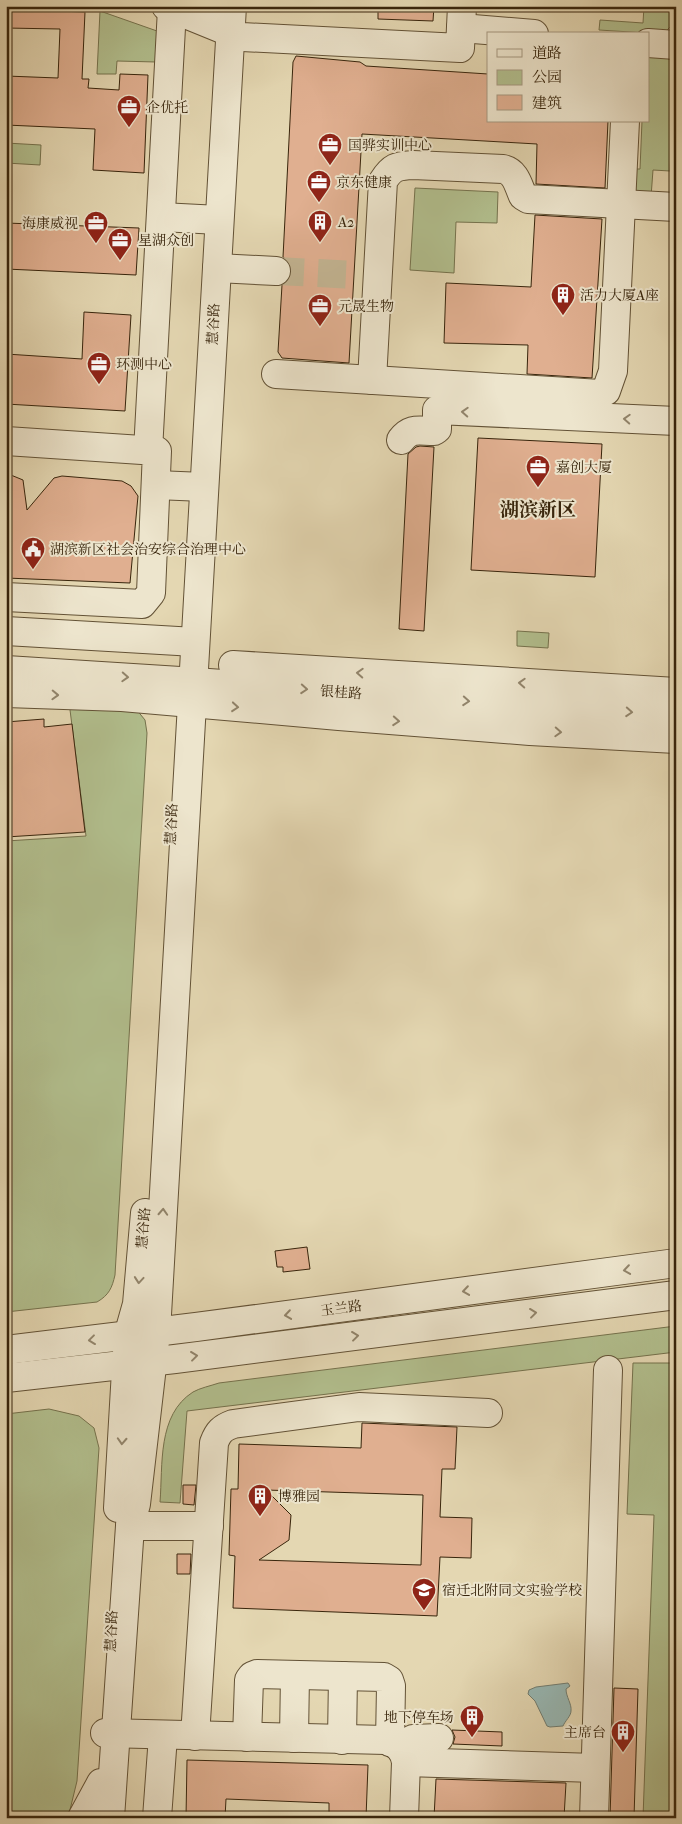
<svg xmlns="http://www.w3.org/2000/svg" width="682" height="1824" viewBox="0 0 682 1824" font-family="'IM FELL French Canon','Noto Serif SC',serif">
<rect width="100%" height="100%" fill="#e4d7b2"/>
<filter id="stains"><feTurbulence type="fractalNoise" baseFrequency=".004" numOctaves="4"/><feColorMatrix values="0 0 0 0 .2 0 0 0 0 .09 0 0 0 0 .02 0 0 0 .5 -.17"/></filter>
<radialGradient id="worn" r=".72"><stop offset=".6" stop-color="#630" stop-opacity="0"/><stop offset="1" stop-color="#630" stop-opacity=".3"/></radialGradient>
<g fill="#b2bf8e" stroke="#75724d">
<polygon points="644,6 673,6 672,25 663,34 599,30 600,20 643,23"/>
<polygon points="100,11 157,31 156,62 117,61 116,74 97,74"/>
<path d="M648,56C659,57 670,55 675,66L670,171L653,170L651,197L635,192L630,169H640L642,121H648Z"/>
<polygon points="6,143 41,145 40,165 6,163"/>
<polygon points="415,188 498,192 497,223 456,222 454,273 410,270"/>
<polygon points="517,631 549,633 548,648 517,646"/>
<path d="M69,702L136,709L145,720L147,733L115,1275C112,1288 109,1295 97,1302L6,1312V841L86,836Z"/>
<path d="M676,1326V1352L187,1411L180,1503L160,1502C163,1465 157,1415 193,1392C200,1388 210,1386 219,1383Z"/>
<polygon points="633,1363 676,1363 676,1818 643,1818 654,1515 627,1514"/>
<polygon points="49,1409 79,1416 94,1428 99,1448 77,1781 68,1818 6,1818 6,1414"/>
</g>
<path fill="#98b8b4" stroke="#727d71" d="M568,1683L570,1686L566,1689C566,1697 572,1704 571,1711C571,1716 565,1721 563,1726L550,1727L547,1726L535,1701L528,1694L529,1690L536,1687Z"/>
<g fill="#e0af90" stroke="#38250c" fill-rule="evenodd">
<polygon points="6,6 58,6 58,11 85,12 82,79 89,79 88,88 119,90 120,74 148,75 144,173 93,170 95,129 6,125 6,76 58,78 60,29 6,28"/>
<polygon points="378,6 434,6 433,21 378,19"/>
<polygon points="296,56 360,62 366,66 488,74 488,121 608,121 605,188 536,184 537,144 362,134 349,363 282,358 278,352 282,285 289,280 292,271 290,263 283,257 293,62"/>
<polygon points="535,215 602,219 592,378 527,374 528,345 444,343 446,283 531,287"/>
<polygon points="6,223 139,228 136,275 6,269"/>
<polygon points="84,312 131,315 125,411 6,404 6,354 82,359"/>
<polygon points="478,438 602,444 595,577 471,570"/>
<polygon points="420,446 434,447 424,631 399,629 408,454 416,447"/>
<polygon points="6,473 23,480 27,510 54,478 62,476 122,481 131,486 138,496 130,583 6,578"/>
<polygon points="44,719 44,727 72,724 85,832 6,837 6,722"/>
<polygon points="307,1247 310,1269 283,1272 283,1267 277,1267 275,1251"/>
<path d="M362,1423L457,1427L455,1469H442L440,1517L472,1518L471,1558L440,1557L437,1616L233,1608L235,1556L229,1555L231,1489H238L239,1444L361,1448ZM266,1490L423,1495L421,1565L259,1560L289,1540L291,1515Z"/>
<polygon points="183,1485 196,1485 194,1505 183,1504"/>
<polygon points="177,1554 191,1554 190,1574 177,1574"/>
<polygon points="614,1688 638,1689 634,1818 610,1818"/>
<polygon points="452,1730 502,1732 502,1746 453,1744 455,1737"/>
<polygon points="187,1760 368,1765 366,1818 329,1818 329,1803 226,1799 225,1818 186,1818"/>
<polygon points="436,1779 566,1783 564,1818 434,1818"/>
</g>
<g fill="none" stroke-linecap="round" stroke-linejoin="round">
<polyline stroke="#c2b391" stroke-width="28" stroke-dasharray="28 14" stroke-linecap="butt" points="276,271 358,275"/>
<defs>
<g id="minor">
<polyline points="166,6 242,37 460,48 462,6"/>
<polyline points="461,28 534,34"/>
<polyline points="648,43 676,45"/>
<polyline points="161,217 219,220"/>
<polyline points="217,268 276,271"/>
<polyline points="276,374 600,394 606,391 613,371 625,121"/>
<path d="M372,380L383,181C392,167 396,166 413,165L503,169C516,172 518,185 523,196L528,199L676,207"/>
<path d="M401,440C411,427 419,431 434,431L437,429V410L676,421"/>
<polyline points="6,441 157,451 151,593 142,604 6,597"/>
<polyline points="148,451 172,9"/>
<polyline points="156,485 204,487"/>
<polyline points="6,631 195,642"/>
<polyline points="233,665 676,692"/>
<polyline points="6,670 180,681 676,716"/>
<polyline points="6,693 122,697 339,716 530,731 676,739"/>
<polyline points="6,1350 196,1327 676,1263"/>
<polyline points="6,1378 175,1359 676,1295"/>
<polyline points="118,1508 128,1336 137,1304 145,1213"/>
<polyline points="130,1526 209,1526"/>
<path d="M105,1733L386,1740C398,1744 404,1750 406,1762L404,1818"/>
<path d="M195,1736L214,1443C218,1432 222,1428 233,1424L359,1407L488,1413"/>
<polyline points="247,1737 249,1680 252,1676 257,1674 384,1677 389,1680 391,1686 390,1742"/>
<polyline points="294,1738 295,1675"/>
<polyline points="342,1740 343,1676"/>
<polyline points="399,1747 413,1739 439,1738"/>
<polyline points="406,1762 595,1768"/>
<polyline points="82,1818 101,1783"/>
<polyline points="110,1818 130,1526 136,1504 156,1332 232,6"/>
<polyline points="157,1818 163,1736"/>
<polyline points="594,1818 608,1370"/>
</g>
</defs>
<use href="#minor" stroke="#635236" stroke-width="30"/>
<use href="#minor" stroke="#ede5cd" stroke-width="28"/>
</g>
<defs><path id="oneway-chevron" d="M-2-3.5L2.5 0L-2 3.5" fill="none" stroke-width="1.6" stroke-linecap="round" stroke-linejoin="round" transform="scale(1.25)"/></defs>
<g stroke="#92856c">
<use href="#oneway-chevron" transform="translate(465 412) rotate(-177)"/>
<use href="#oneway-chevron" transform="translate(627 419) rotate(-177)"/>
<use href="#oneway-chevron" transform="translate(360 673) rotate(-177)"/>
<use href="#oneway-chevron" transform="translate(125 677) rotate(3)"/>
<use href="#oneway-chevron" transform="translate(522 683) rotate(-177)"/>
<use href="#oneway-chevron" transform="translate(304 689) rotate(4)"/>
<use href="#oneway-chevron" transform="translate(55 695) rotate(2)"/>
<use href="#oneway-chevron" transform="translate(466 701) rotate(4)"/>
<use href="#oneway-chevron" transform="translate(235 707) rotate(5)"/>
<use href="#oneway-chevron" transform="translate(629 712) rotate(4)"/>
<use href="#oneway-chevron" transform="translate(396 721) rotate(4)"/>
<use href="#oneway-chevron" transform="translate(558 732) rotate(3)"/>
<use href="#oneway-chevron" transform="translate(163 1212) rotate(-87)"/>
<use href="#oneway-chevron" transform="translate(627 1270) rotate(172)"/>
<use href="#oneway-chevron" transform="translate(139 1280) rotate(95)"/>
<use href="#oneway-chevron" transform="translate(466 1291) rotate(172)"/>
<use href="#oneway-chevron" transform="translate(533 1313) rotate(-7)"/>
<use href="#oneway-chevron" transform="translate(288 1315) rotate(172)"/>
<use href="#oneway-chevron" transform="translate(355 1336) rotate(-7)"/>
<use href="#oneway-chevron" transform="translate(92 1340) rotate(173)"/>
<use href="#oneway-chevron" transform="translate(194 1356) rotate(-7)"/>
<use href="#oneway-chevron" transform="translate(122 1441) rotate(93)"/>
</g>
<defs>
<symbol id="office-pin" viewBox="-11 -11 22 30"><path d="M0 17L-7.5 6A9.5 9.5 0 1 1 7.5 6Z" fill="#8f2418" stroke="#ede5cd"/><path d="M-6-3h4V-5.5h4V-3h4V5H-6ZM-1-4.5V-3h2v-1.5ZM-6 0V1H6V0Z" fill="#fff"/></symbol>
<symbol id="building-pin" viewBox="-11 -11 22 30"><path d="M0 17L-7.5 6A9.5 9.5 0 1 1 7.5 6Z" fill="#8f2418" stroke="#ede5cd"/><path d="M-4-6H4V6H1V3H-1V6H-4ZM-2.5-4.3h1.7v1.8h-1.7ZM.8-4.3h1.7v1.8H.8ZM-2.5-1h1.7V.8h-1.7ZM.8-1h1.7V.8H.8Z" fill="#fff"/></symbol>
<symbol id="civic-pin" viewBox="-11 -11 22 30"><path d="M0 17L-7.5 6A9.5 9.5 0 1 1 7.5 6Z" fill="#8f2418" stroke="#ede5cd"/><path d="M-.6-6.5H3V-4.5H.6V-3L4-1V1h2V6H-6V1h2V-1L-.6-3ZM-1.2 2.5V6h2.4V2.5Z" fill="#fff"/></symbol>
<symbol id="school-pin" viewBox="-11 -11 22 30"><path d="M0 17L-7.5 6A9.5 9.5 0 1 1 7.5 6Z" fill="#8f2418" stroke="#ede5cd"/><path d="M0-5L7-2L0 1L-7-2ZM-4 1L0 2.5L4 1V4Q0 6-4 4Z" fill="#fff"/></symbol>
</defs>
<g fill-rule="evenodd">
<use href="#office-pin" x="115" y="93" width="28" height="38"/>
<use href="#office-pin" x="316" y="131" width="28" height="38"/>
<use href="#office-pin" x="305" y="168" width="28" height="38"/>
<use href="#building-pin" x="306" y="208" width="28" height="38"/>
<use href="#office-pin" x="82" y="209" width="28" height="38"/>
<use href="#office-pin" x="106" y="226" width="28" height="38"/>
<use href="#building-pin" x="549" y="281" width="28" height="38"/>
<use href="#office-pin" x="306" y="292" width="28" height="38"/>
<use href="#office-pin" x="85" y="350" width="28" height="38"/>
<use href="#office-pin" x="524" y="453" width="28" height="38"/>
<use href="#civic-pin" x="19" y="535" width="28" height="38"/>
<use href="#building-pin" x="246" y="1482" width="28" height="38"/>
<use href="#school-pin" x="410" y="1576" width="28" height="38"/>
<use href="#building-pin" x="458" y="1703" width="28" height="38"/>
<use href="#building-pin" x="609" y="1718" width="28" height="38"/>
</g>
<g text-anchor="middle" stroke-width="4" stroke-linejoin="round" paint-order="stroke">
<g font-size="14" fill="#38250c" stroke="#ede5cd" text-anchor="start">
<text x="146" y="112">企优托</text>
<text x="348" y="150">国骅实训中心</text>
<text x="336" y="187">京东健康</text>
<text x="338" y="227">A2</text>
<text x="78" y="228" text-anchor="end">海康威视</text>
<text x="138" y="245">星湖众创</text>
<text x="580" y="300">活力大厦A座</text>
<text x="338" y="311">元晟生物</text>
<text x="116" y="369">环测中心</text>
<text x="556" y="472">嘉创大厦</text>
<text x="50" y="554">湖滨新区社会治安综合治理中心</text>
<text x="278" y="1501">博雅园</text>
<text x="442" y="1595">宿迁北附同文实验学校</text>
<text x="454" y="1722" text-anchor="end">地下停车场</text>
<text x="606" y="1737" text-anchor="end">主席台</text>
</g>
<g font-size="14" fill="#38250c" stroke="#ede5cd">
<text transform="translate(213 324) rotate(-87)" y="5">慧谷路</text>
<text transform="translate(341 692) rotate(4)" y="5">银桂路</text>
<text transform="translate(171 824) rotate(-87)" y="5">慧谷路</text>
<text transform="translate(143 1228) rotate(-85)" y="5">慧谷路</text>
<text transform="translate(341 1308) rotate(-8)" y="5">玉兰路</text>
<text transform="translate(111 1631) rotate(-87)" y="5">慧谷路</text>
</g>
<g font-size="19" font-weight="bold" fill="#38250c" stroke="#ede5cd">
<text x="538" y="516">湖滨新区</text>
</g>
</g>
<rect width="682" height="1824" fill="none" stroke="#e4d7b2" stroke-width="25"/>
<rect x="8" y="8" width="667" height="1809" fill="none" stroke="#38250c" stroke-width="2.5"/>
<rect x="12" y="12" width="657" height="1799" fill="none" stroke="#38250c"/>
<rect x="487" y="32" width="162" height="90" fill="#ede5cd" stroke="#a59880"/>
<rect x="497" y="49" width="25" height="8" fill="#ede5cd" stroke="#a59880"/>
<text x="532" y="58" font-size="15" fill="#38250c">道路</text>
<rect x="497" y="70" width="25" height="15" fill="#b2bf8e" stroke="#a59880"/>
<text x="532" y="82" font-size="15" fill="#38250c">公园</text>
<rect x="497" y="95" width="25" height="15" fill="#e0af90" stroke="#a59880"/>
<text x="532" y="108" font-size="15" fill="#38250c">建筑</text>
<rect width="100%" height="100%" filter="url(#stains)"/>
<rect width="100%" height="100%" fill="url(#worn)"/>
</svg>
